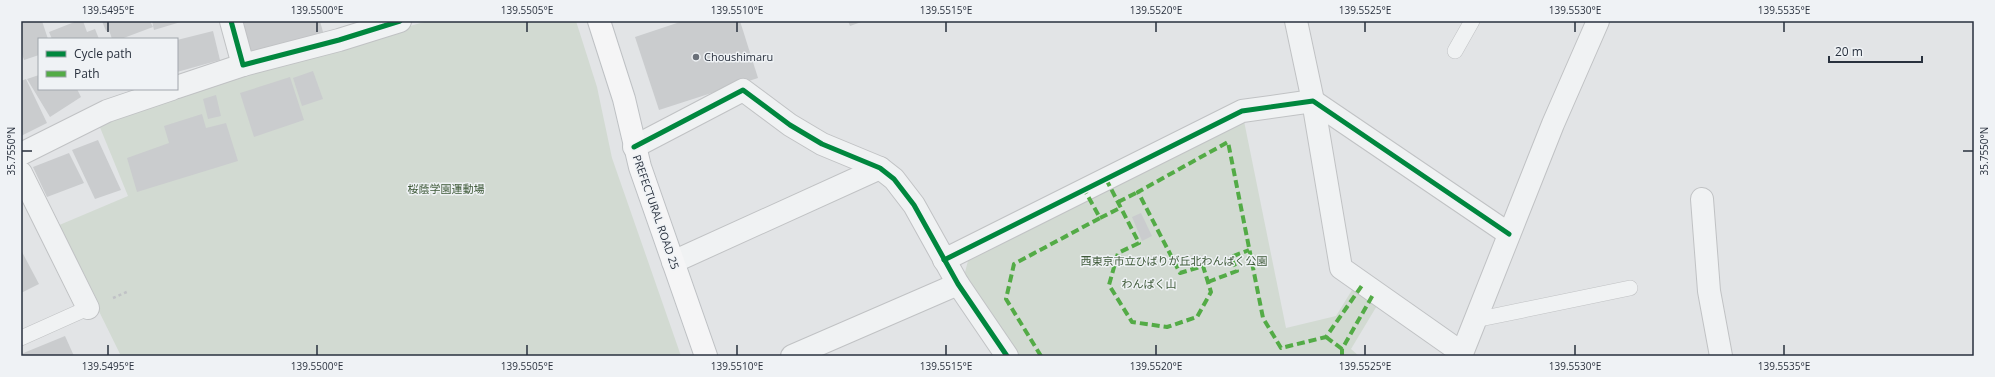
<svg xmlns="http://www.w3.org/2000/svg" width="1995" height="377" viewBox="0 0 1995 377" font-family="'Open Sans','Noto Sans JP',sans-serif">
<rect width="100%" height="100%" fill="#e2e4e6"/>
<g fill="#d2dad2">
<polygon points="428,21 576,21 597,87 612,158 681,356 121,356 57,226 128,196 99,125 247,71"/>
<polygon points="1244,121 1286,328 1336,316 1352,290 1378,304 1351,349 1359,356 1020,356 964,276 969,257"/>
</g>
<g fill="#caccce">
<polygon points="21,21 42,21 48,39 39,39 39,55 24,60 21,51"/>
<polygon points="77,21 83,21 87,32 95,29 99,39 52,39 49,32"/>
<polygon points="102,21 150,21 153,27 121,39 112,39 109,30 106,31"/>
<polygon points="152,21 184,21 154,30"/>
<polygon points="241,21 320,21 323,32 257,53 250,50"/>
<polygon points="683,21 740,21 758,78 659,110 635,37"/>
<polygon points="848,21 864,21 850,26"/>
<polygon points="213,31 220,60 177,72 177,40"/>
<polygon points="313,71 323,99 302,106 293,78"/>
<polygon points="39,75 39,89 77,89 81,97 50,117 27,79"/>
<polygon points="290,77 304,120 254,137 240,93"/>
<polygon points="26,79 47,123 21,136 21,81"/>
<polygon points="216,95 221,116 208,119 203,99"/>
<polygon points="202,114 206,128 226,123 238,161 137,192 127,158 169,143 164,126"/>
<polygon points="98,140 121,190 95,199 72,150"/>
<polygon points="69,153 84,183 47,197 33,167"/>
<polygon points="1141,213 1152,236 1142,241 1132,217"/>
<polygon points="21,250 39,284 21,293"/>
<polygon points="65,336 74,356 21,356 21,354"/>
</g>
<g fill="none" stroke-linecap="round" stroke-linejoin="round">
<defs>
<g id="service">
<polyline points="1455,51 1472,21"/>
<polyline points="1475,320 1630,288"/>
<polyline points="21,338 88,308"/>
</g>
<g id="minor">
<polyline points="231,21 243,65 339,40 400,21"/>
<polyline points="1296,21 1313,101 1341,268 1462,353"/>
<polyline points="177,87 243,65"/>
<polyline points="634,147 743,90 790,125 822,144 880,168 894,179 914,205 958,284 1007,356"/>
<polyline points="21,154 107,111 172,89"/>
<polyline points="21,173 88,308"/>
<polyline points="1702,199 1709,291 1721,356"/>
<polyline points="944,260 1242,111 1313,101 1509,234"/>
<polyline points="673,262 880,168"/>
<polyline points="792,356 958,284"/>
<polyline points="1461,356 1553,124 1598,21"/>
</g>
<polyline id="primary" points="599,21 624,99 640,167 706,356"/>
</defs>
<use href="#service" stroke="#c0c2c4" stroke-width="16"/>
<use href="#minor" stroke="#c0c2c4" stroke-width="24"/>
<use href="#primary" stroke="#bec1c4" stroke-width="24"/>
<polyline stroke="#c0c2c6" stroke-width="2.5" stroke-dasharray="3 3" stroke-linecap="butt" points="113,298 129,291"/>
<use href="#service" stroke="#f0f2f3" stroke-width="15"/>
<use href="#minor" stroke="#f0f2f3" stroke-width="22"/>
<use href="#primary" stroke="#f5f5f6" stroke-width="22"/>
<g stroke="#53ab46" stroke-width="4" stroke-dasharray="8 4" stroke-linecap="butt">
<polyline points="1106,179 1139,243 1118,253 1109,285 1132,322 1167,327 1197,317 1211,292 1203,266 1180,273 1138,192 1228,142 1263,318 1281,348 1326,337 1363,284"/>
<polyline points="1118,202 1138,192"/>
<polyline points="1100,218 1120,208"/>
<polyline points="1208,282 1237,271 1231,257 1249,250"/>
<polyline points="1326,337 1342,349"/>
<polyline points="1041,356 1006,299 1014,264 1100,218 1084,189"/>
<polyline points="1342,356 1342,349 1374,293"/>
</g>
<defs>
<g id="cycleway">
<polyline points="231,21 243,65 339,40 400,21"/>
<polyline points="634,147 743,90 790,125 822,144 880,168 894,179 914,205 958,284 1007,356"/>
<polyline points="944,260 1242,111 1313,101 1509,234"/>
</g>
</defs>
<use href="#cycleway" stroke="#eff2f5" stroke-width="8"/>
<use href="#cycleway" stroke="#00873e" stroke-width="5"/>
</g>
<path fill="none" stroke="#29313e" stroke-width="1.5" d="M108,22V32M317,22V32M527,22V32M737,22V32M946,22V32M1156,22V32M1365,22V32M1575,22V32M1784,22V32M22,151H32M1963,151H1973M108,345V355M317,345V355M527,345V355M737,345V355M946,345V355M1156,345V355M1365,345V355M1575,345V355M1784,345V355"/>
<circle fill="#6a7079" stroke="#eff2f5" stroke-width="1.5" cx="696" cy="57" r="4"/>
<g text-anchor="middle" stroke-width="3" stroke-linejoin="round" paint-order="stroke">
<g font-size="11" fill="#29313e" stroke="#eff2f5" text-anchor="start">
<text x="704" y="61">Choushimaru</text>
</g>
<g font-size="11" fill="#3e5938" stroke="#eff2f5">
<text x="446" y="193">桜蔭学園運動場</text>
<text x="1174" y="265">西東京市立ひばりが丘北わんぱく公園</text>
<text x="1149" y="288">わんぱく山</text>
</g>
<g font-size="11" fill="#29313e" stroke="#eff2f5">
<text transform="translate(656 212) rotate(71)" y="4">PREFECTURAL ROAD 25</text>
</g>
</g>
<rect width="1995" height="377" fill="none" stroke="#eff2f5" stroke-width="44"/>
<rect x="38" y="38" width="140" height="52" fill="#eff2f5" stroke="#a0a5ac"/>
<rect x="46" y="51" width="20" height="6" fill="#00873e" stroke="#a0a5ac"/>
<text x="74" y="58" font-size="12" fill="#29313e">Cycle path</text>
<rect x="46" y="71" width="20" height="6" fill="#53ab46" stroke="#a0a5ac"/>
<text x="74" y="78" font-size="12" fill="#29313e">Path</text>
<path d="M1829 56v6h93v-6" fill="none" stroke="#29313e" stroke-width="2"/>
<text x="1835" y="56" font-size="12" fill="#29313e" stroke="#eff2f5" stroke-width="3" paint-order="stroke">20 m</text>
<rect x="22" y="22" width="1951" height="333" fill="none" stroke="#29313e" stroke-width="1.5"/>
<g font-size="10" text-anchor="middle" fill="#29313e">
<text x="108" y="14">139.5495°E</text>
<text x="317" y="14">139.5500°E</text>
<text x="527" y="14">139.5505°E</text>
<text x="737" y="14">139.5510°E</text>
<text x="946" y="14">139.5515°E</text>
<text x="1156" y="14">139.5520°E</text>
<text x="1365" y="14">139.5525°E</text>
<text x="1575" y="14">139.5530°E</text>
<text x="1784" y="14">139.5535°E</text>
<text transform="translate(11 151) rotate(-90)" y="4">35.7550°N</text>
<text transform="translate(1984 151) rotate(-90)" y="4">35.7550°N</text>
<text x="108" y="370">139.5495°E</text>
<text x="317" y="370">139.5500°E</text>
<text x="527" y="370">139.5505°E</text>
<text x="737" y="370">139.5510°E</text>
<text x="946" y="370">139.5515°E</text>
<text x="1156" y="370">139.5520°E</text>
<text x="1365" y="370">139.5525°E</text>
<text x="1575" y="370">139.5530°E</text>
<text x="1784" y="370">139.5535°E</text>
</g>
</svg>
